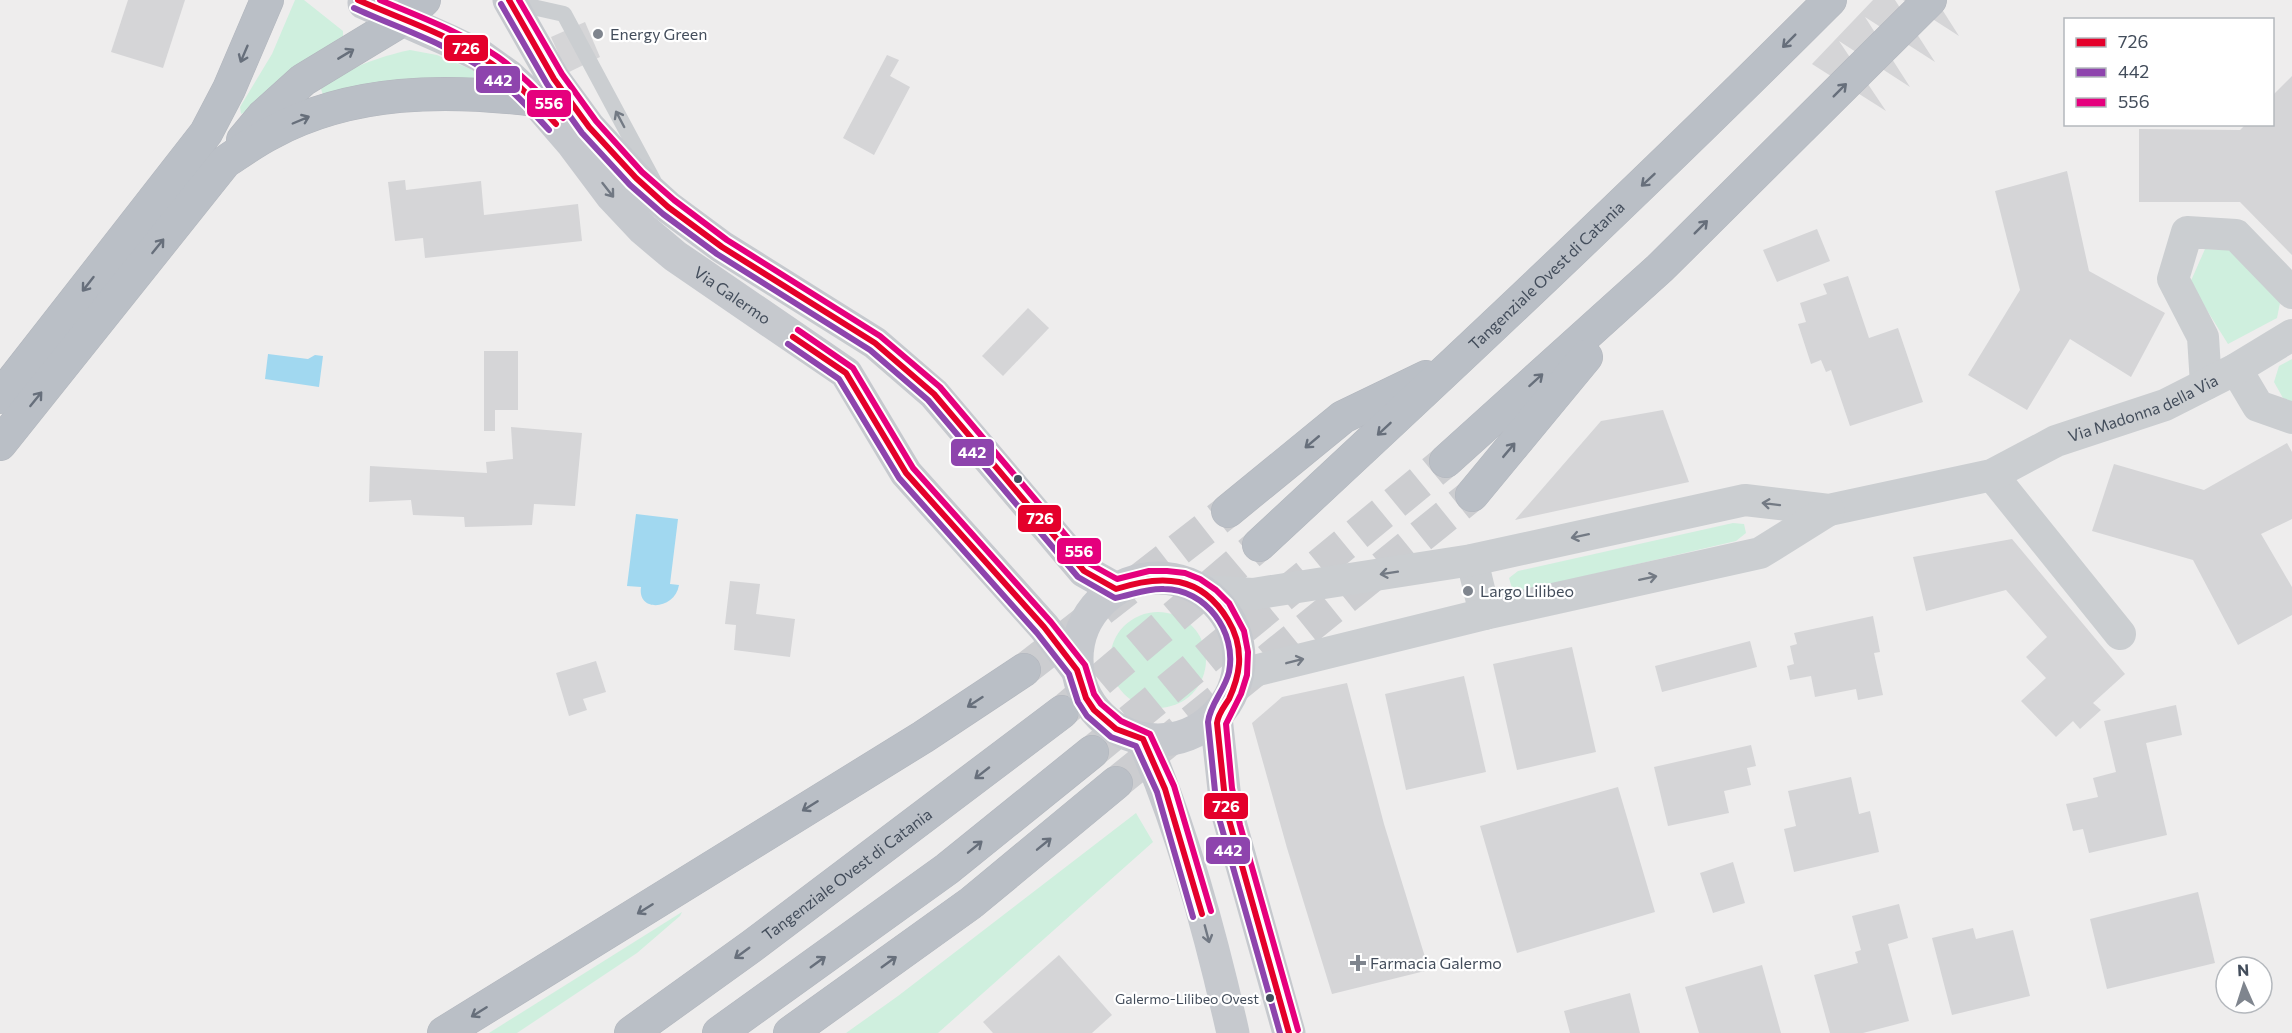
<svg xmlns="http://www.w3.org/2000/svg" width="2292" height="1033" viewBox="0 0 2292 1033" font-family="Commissioner,sans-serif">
<rect width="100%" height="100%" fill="#eeeded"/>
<g fill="#cfefde">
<polygon points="295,0 304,0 343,31 343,36 299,65 247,111 241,114 240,107 272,54"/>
<path d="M410,50L437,55L475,71L479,76L477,80L323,95L321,89C346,68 378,57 410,50Z"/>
<polygon points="2205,249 2229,250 2281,298 2277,318 2228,344 2190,283"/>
<polygon points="2292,359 2292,402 2283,398 2274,382 2279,366"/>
<polygon points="1733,523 1744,524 1746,533 1736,541 1522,591 1512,588 1509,578 1518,571"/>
<circle cx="1158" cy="660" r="48"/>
<polygon points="1136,813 1153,842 938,1033 846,1033 898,996"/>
<polygon points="682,912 680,916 637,953 517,1033 489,1033"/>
</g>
<g fill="#a1d8f0">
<polygon points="268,354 308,359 315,355 323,356 319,387 265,379"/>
<path d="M636,514L678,519L670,584L679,585C675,610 637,613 641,587L627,586Z"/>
</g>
<g fill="#d5d5d7">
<polygon points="128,0 185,0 163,68 111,52"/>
<polygon points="1873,0 1895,0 1935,62 1865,17 1910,87 1839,41 1886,111 1812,64"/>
<polygon points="1903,0 1936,0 1959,36"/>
<polygon points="585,22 600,57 567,73 551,37"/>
<polygon points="887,55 899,60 890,76 910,87 874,155 843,138"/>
<polygon points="2292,76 2292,255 2240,202 2139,202 2139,129 2240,130 2246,124 2272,124 2272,96"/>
<polygon points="2067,171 2089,271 2165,313 2131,377 2070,339 2027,410 1968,375 2020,290 1995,191"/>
<polygon points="405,180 406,190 481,181 484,215 578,204 582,241 425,258 423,238 395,241 388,182"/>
<polygon points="1817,229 1830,261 1777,282 1763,250"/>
<polygon points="1848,276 1869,338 1898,328 1923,402 1850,426 1831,370 1826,372 1821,360 1811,364 1798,324 1806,322 1800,303 1827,294 1823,284"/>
<polygon points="1028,308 1049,328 1003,376 982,356"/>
<polygon points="484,351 518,351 518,410 495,410 495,431 484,431"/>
<polygon points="1663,410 1689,482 1515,520 1601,421"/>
<polygon points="511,427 582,433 575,506 534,504 532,525 465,527 464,517 413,515 411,500 369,502 370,466 487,473 486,462 513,459"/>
<polygon points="2287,443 2292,452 2292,519 2261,534 2292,587 2292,615 2238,645 2193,560 2092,531 2114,464 2204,490"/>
<polygon points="2012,539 2125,674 2093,703 2101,710 2080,729 2073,721 2056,737 2021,701 2046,678 2026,657 2047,637 2006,590 1926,611 1913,557"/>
<polygon points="730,581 760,584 756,614 795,619 790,657 734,650 736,625 725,624"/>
<polygon points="1873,616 1880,652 1874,653 1883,695 1858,700 1856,689 1815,697 1811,676 1790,680 1787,666 1794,664 1790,646 1797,644 1794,633"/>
<polygon points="1750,641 1757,667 1662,692 1655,666"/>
<polygon points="1572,647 1596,752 1517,770 1493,664"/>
<polygon points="596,661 606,692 583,699 587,710 569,716 556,673"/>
<polygon points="1464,676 1486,772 1406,790 1385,694"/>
<polygon points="1347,683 1384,824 1429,970 1332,994 1287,848 1252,723 1282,697"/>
<polygon points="2176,705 2182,735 2146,743 2167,835 2089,853 2083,829 2073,831 2066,804 2098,797 2093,778 2116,772 2104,721"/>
<polygon points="1751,745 1756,766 1747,768 1751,785 1724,791 1729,813 1668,826 1654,767"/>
<polygon points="1851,777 1859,814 1870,811 1879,852 1794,872 1784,829 1796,826 1788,791"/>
<polygon points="1618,787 1655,912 1517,953 1480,826"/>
<polygon points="1733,862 1745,903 1713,913 1700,873"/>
<polygon points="2198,892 2215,963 2107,989 2090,919"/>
<polygon points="1899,904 1908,938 1888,944 1909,1021 1863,1033 1830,1033 1814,975 1858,963 1855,952 1861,950 1852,916"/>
<polygon points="1973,928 1976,939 2013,930 2030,996 1952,1015 1932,938"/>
<polygon points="1059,955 1112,1015 1092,1033 993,1033 983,1022"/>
<polygon points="1762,965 1781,1033 1699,1033 1685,987"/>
<polygon points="1630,993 1640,1033 1570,1033 1564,1011"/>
</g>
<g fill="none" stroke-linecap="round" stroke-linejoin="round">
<g stroke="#cccdd0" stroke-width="33" stroke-dasharray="33 16" stroke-linecap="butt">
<polyline points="1024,670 1228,511"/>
<polyline points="1062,712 1259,545"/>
<polyline points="1092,752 1446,461"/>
<polyline points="1116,783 1472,495"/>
</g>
<defs>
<g id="motorway">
<polyline points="243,140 263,116 303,80 402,20 424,0"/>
<polyline points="0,397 206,133 229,89 267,0"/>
<path d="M0,444L225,162C240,152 255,141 271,133C352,89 447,89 535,100"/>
<polyline points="1446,461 1660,268 1930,0"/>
<polyline points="1472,495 1586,357"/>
<polyline points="1228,511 1343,417 1426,377"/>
<path id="s3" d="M1259,545C1452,366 1644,186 1830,0"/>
<polyline points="444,1033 923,737 1024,670"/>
<path id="s4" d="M631,1033L752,946L1062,712"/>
<polyline points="719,1033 947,869 1092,752"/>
<polyline points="790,1033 971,903 1116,783"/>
</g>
</defs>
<use href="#motorway" stroke="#b2b6bd" stroke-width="34"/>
<polyline stroke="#cbced1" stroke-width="16" points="510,2 564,14 653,180"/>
<g stroke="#cbced1" stroke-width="32">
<polyline points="2236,369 2258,406 2292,418"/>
<polyline points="2206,384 2203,337 2173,279 2187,232 2236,235 2292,293"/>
<polyline points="1992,475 2120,634"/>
<polyline points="1472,560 1485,614"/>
<path id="s1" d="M1202,591L1253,594L1472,560L1745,500L1829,510L1992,475L2056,441L2165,405L2236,369L2292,335"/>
<polyline points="1238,675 1485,614 1760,553 1829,510"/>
</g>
<g stroke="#c6c9ce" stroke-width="33">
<polyline points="509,0 554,79 589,127 636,178 668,207 722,247 875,343 934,394 1084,571 1116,589"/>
<path id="s2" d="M364,3L450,41L481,56L509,76L535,100L573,144L612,196L643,229L675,256L846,373L906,473L1044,627L1077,670"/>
<circle cx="1158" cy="659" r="81"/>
<polyline points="1216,717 1226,808 1289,1033"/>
<path d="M1143,739C1183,831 1211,935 1233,1033"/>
</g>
<use href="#motorway" stroke="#babfc6" stroke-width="33"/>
<defs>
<g id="bus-1">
<path d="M358,0C403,20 451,35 492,64C516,81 536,102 556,124"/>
<path d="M509,0L554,79L589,127L636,178L668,207L722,247L875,343L934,394L1084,571L1116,589C1162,574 1201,575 1228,620C1236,633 1240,648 1239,664C1238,676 1234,688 1229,699C1224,707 1218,714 1217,723L1226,809L1289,1033"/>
<polyline points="793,337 846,373 906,473 1044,627 1077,670 1086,698 1094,710 1116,729 1143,739 1165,789 1202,914"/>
</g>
<g id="bus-2">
<path d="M501,4L547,84L582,133L630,185L663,214L717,254L870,350L928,400L1078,577L1115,598C1132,595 1147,588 1164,589C1206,589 1237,632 1229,672C1225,690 1210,704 1208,722L1217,811L1280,1033"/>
<path d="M354,8C398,28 445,43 485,70C509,86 529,108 549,130"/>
<polyline points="788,344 839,379 899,478 1037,633 1069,674 1078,702 1087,716 1111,737 1136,746 1157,792 1193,917"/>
</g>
<g id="bus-3">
<path d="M380,0C420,17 462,32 498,57C522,74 542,96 563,118"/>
<polyline points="519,0 562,74 596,121 642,172 674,200 727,240 880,336 940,387 1090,564 1117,579 1149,571 1167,571 1185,573 1200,579 1216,590 1229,603 1244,631 1248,652 1247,675 1241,694 1226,724 1232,788 1240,825 1298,1030"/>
<polyline points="798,330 853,368 913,468 1051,622 1085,665 1094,694 1101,704 1121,721 1150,734 1174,786 1211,911"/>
</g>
</defs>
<use href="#bus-1" stroke="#fff" stroke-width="10"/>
<use href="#bus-2" stroke="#fff" stroke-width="10"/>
<use href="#bus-3" stroke="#fff" stroke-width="10"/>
<use href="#bus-1" stroke="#e4002b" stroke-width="6"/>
<use href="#bus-2" stroke="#8e44ad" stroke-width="6"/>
<use href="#bus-3" stroke="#e5007d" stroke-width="6"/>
</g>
<defs><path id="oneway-shaft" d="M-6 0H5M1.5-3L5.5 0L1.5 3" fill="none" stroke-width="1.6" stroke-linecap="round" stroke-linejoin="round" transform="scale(1.5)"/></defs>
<g stroke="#676f7b">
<use href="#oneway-shaft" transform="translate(1789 41) rotate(135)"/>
<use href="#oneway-shaft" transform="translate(244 54) rotate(113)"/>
<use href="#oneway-shaft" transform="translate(346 54) rotate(-31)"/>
<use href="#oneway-shaft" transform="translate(1840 90) rotate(-45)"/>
<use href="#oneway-shaft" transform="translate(301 120) rotate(-23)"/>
<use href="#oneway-shaft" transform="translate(1648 180) rotate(137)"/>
<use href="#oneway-shaft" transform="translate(1701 227) rotate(-45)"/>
<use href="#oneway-shaft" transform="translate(158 246) rotate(-51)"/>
<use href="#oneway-shaft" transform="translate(88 284) rotate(128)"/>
<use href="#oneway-shaft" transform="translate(1536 380) rotate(-42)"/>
<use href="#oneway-shaft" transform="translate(36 399) rotate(-51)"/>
<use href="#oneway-shaft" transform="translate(1384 429) rotate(137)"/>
<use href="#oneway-shaft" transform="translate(1312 442) rotate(140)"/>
<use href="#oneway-shaft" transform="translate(1509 450) rotate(-50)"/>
<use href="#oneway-shaft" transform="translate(975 702) rotate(147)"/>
<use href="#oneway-shaft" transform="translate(982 773) rotate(142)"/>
<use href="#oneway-shaft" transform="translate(810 806) rotate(148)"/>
<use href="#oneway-shaft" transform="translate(1044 844) rotate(-39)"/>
<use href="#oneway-shaft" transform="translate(975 847) rotate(-39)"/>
<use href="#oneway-shaft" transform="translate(645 909) rotate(148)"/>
<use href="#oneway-shaft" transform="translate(742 953) rotate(144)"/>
<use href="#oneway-shaft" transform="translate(818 962) rotate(-36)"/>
<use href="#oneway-shaft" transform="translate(889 962) rotate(-36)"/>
<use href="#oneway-shaft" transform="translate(479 1012) rotate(148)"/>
</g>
<g stroke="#737a84">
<use href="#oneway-shaft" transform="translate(620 119) rotate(-118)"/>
<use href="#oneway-shaft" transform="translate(1771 504) rotate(-173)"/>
<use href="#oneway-shaft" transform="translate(1580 536) rotate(168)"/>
<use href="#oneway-shaft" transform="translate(1389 573) rotate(171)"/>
<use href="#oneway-shaft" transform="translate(1648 578) rotate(-12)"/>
<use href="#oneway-shaft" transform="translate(1295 661) rotate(-14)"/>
</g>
<g stroke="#717883">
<use href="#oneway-shaft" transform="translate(608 190) rotate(52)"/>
<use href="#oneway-shaft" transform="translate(1207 934) rotate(75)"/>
</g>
<g fill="#7f858e" stroke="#fff" stroke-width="2">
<circle cx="598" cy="34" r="6"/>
<circle cx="1468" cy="591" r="6"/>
<path d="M1355 954h6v6h6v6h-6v6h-6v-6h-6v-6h6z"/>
</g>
<g fill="#434d5b" stroke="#fff" stroke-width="2">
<circle cx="1018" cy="479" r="5"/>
<circle cx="1270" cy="998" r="5"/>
</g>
<g text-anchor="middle" stroke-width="4.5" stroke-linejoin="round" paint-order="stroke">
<g font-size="14" fill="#434d5b" stroke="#fff" text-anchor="end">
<text x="1259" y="1004">Galermo-Lilibeo Ovest</text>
</g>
<g font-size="16" fill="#434d5b" stroke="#fff" text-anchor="start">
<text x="610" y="40">Energy Green</text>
<text x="1480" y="597">Largo Lilibeo</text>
<text x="1370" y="969">Farmacia Galermo</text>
</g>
<g font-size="16" fill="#434d5b" stroke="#fff">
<text dy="6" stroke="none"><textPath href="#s3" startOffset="394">Tangenziale Ovest di Catania</textPath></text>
<text dy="6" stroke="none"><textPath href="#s2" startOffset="478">Via Galermo</textPath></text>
<text dy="6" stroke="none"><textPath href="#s1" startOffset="969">Via Madonna della Via</textPath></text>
<text dy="6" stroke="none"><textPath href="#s4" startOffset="268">Tangenziale Ovest di Catania</textPath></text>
</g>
</g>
<g stroke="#fff" stroke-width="2">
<rect x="443" y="34" width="46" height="28" rx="6" fill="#e4002b"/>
<rect x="475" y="65" width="46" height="29" rx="6" fill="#8e44ad"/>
<rect x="526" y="89" width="46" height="29" rx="6" fill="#e5007d"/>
<rect x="950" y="438" width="45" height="29" rx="6" fill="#8e44ad"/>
<rect x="1017" y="504" width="45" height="29" rx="6" fill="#e4002b"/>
<rect x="1056" y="537" width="46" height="28" rx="6" fill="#e5007d"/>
<rect x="1203" y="792" width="46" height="28" rx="6" fill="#e4002b"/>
<rect x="1205" y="836" width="46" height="29" rx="6" fill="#8e44ad"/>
</g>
<g font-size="16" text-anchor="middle" font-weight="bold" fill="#fff">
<text x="466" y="54">726</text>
<text x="498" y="86">442</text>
<text x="549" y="109">556</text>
<text x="972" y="458">442</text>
<text x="1040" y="524">726</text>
<text x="1079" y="557">556</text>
<text x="1226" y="812">726</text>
<text x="1228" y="856">442</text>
</g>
<rect x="2064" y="18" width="210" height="108" fill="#ffffff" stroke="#b4b8bd" stroke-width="1.5"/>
<rect x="2076" y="38" width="30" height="9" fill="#e4002b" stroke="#b4b8bd" stroke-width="1.5"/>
<text x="2118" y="48" font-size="18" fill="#434d5b">726</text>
<rect x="2076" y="68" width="30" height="9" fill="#8e44ad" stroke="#b4b8bd" stroke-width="1.5"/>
<text x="2118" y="78" font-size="18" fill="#434d5b">442</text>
<rect x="2076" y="98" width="30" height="9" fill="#e5007d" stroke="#b4b8bd" stroke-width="1.5"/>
<text x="2118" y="108" font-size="18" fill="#434d5b">556</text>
<g transform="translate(2244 985) rotate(357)"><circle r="28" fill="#ffffff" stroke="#b4b8bd" stroke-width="1.5"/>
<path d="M0-4.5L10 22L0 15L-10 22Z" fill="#7f858e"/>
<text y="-9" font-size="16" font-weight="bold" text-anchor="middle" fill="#434d5b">N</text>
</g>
</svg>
